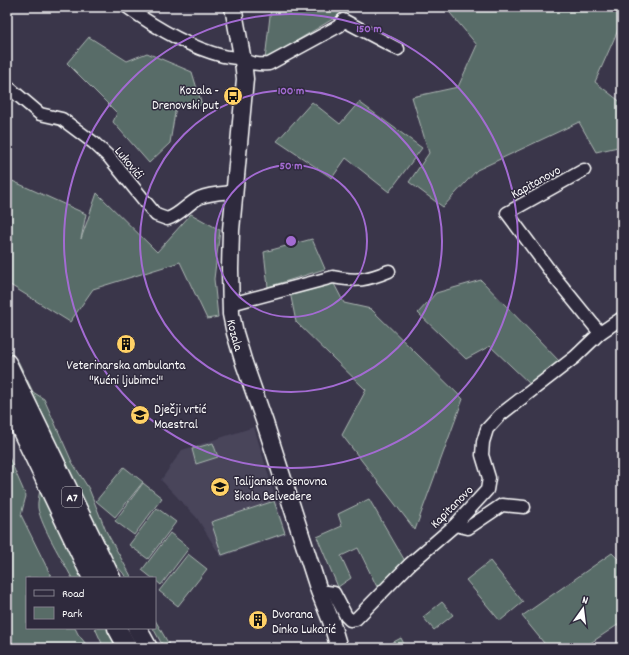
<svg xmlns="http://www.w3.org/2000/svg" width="629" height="655" viewBox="0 0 629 655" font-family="Dekko,sans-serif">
<rect width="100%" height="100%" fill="#3a364a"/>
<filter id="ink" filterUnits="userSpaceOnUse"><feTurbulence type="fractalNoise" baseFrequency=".025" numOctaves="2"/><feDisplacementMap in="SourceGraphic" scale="8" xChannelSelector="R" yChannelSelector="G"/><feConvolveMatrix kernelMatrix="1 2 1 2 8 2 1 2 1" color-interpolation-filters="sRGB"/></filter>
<g filter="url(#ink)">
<polygon fill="#48445a" points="254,427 286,534 221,557 197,518 161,480 182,450"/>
<g fill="#586c67" stroke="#acb6b3">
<polygon points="271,7 340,7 341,14 265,60"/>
<polygon points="445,7 622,7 622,21 595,82 622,103 622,146 596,152 579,122 477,170 443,207 409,182 429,153 412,97 458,87 477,45"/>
<polygon points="89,37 127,61 147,53 192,72 202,105 176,106 170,143 149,163 113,122 117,113 67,63"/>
<polygon points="312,102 340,124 359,102 422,148 389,192 346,158 332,178 277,141"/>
<polygon points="8,179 86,214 81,239 97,193 157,252 191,214 220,230 214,279 218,317 207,319 180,262 93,289 70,322 7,283"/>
<polygon points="312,239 325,269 268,287 264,252"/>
<polygon points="332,280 344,303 371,309 463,399 415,530 342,435 366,390 296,322 290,292"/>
<polygon points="481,280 561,363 531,385 490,346 466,359 418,313 436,293"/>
<polygon points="7,345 16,362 18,361 33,392 44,399 72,462 89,489 106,531 132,578 126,578 123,573 107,555 31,395 7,350"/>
<polygon points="213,443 218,457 196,464 192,449"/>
<polygon points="7,453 26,496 21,515 52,578 27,578 27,628 75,628 78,634 89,648 7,648"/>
<polygon points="124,467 143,482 115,517 96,501"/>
<polygon points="143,483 162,498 134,535 115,521"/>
<path d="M40,487L85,578H72C63,561 41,526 38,508C37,502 40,493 40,487Z"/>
<polygon points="369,499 405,561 378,589 358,548 341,556 351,578 338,587 317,537 342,526 338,514"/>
<polygon points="274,501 285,533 222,555 211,522"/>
<polygon points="157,508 176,522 148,559 129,545"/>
<polygon points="170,533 189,548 161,585 155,580 155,578 152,578 142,570"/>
<polygon points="612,553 622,563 622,622 583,648 548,648 522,616"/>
<polygon points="188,554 207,569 178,606 159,591"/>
<polygon points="490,561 523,602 500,621 466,580"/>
<polygon points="442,602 453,615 434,630 423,617"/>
<polygon points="155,620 171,648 164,648 153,628 155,628"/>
<polygon points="95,628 108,628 118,648 104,648"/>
<polygon points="401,638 406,648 387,648 386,646"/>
</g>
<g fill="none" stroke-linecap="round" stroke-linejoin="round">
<defs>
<g id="minor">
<path d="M127,7C156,28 188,47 223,56C227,57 232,57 236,58C250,62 253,65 269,64L339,26L343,20L398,49"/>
<path d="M7,86L40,114L62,119L94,143L109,157L156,215L167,219C180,215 187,204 199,198C210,193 223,193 234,192"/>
<polyline points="584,170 507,213 553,275 600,333"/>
<path d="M231,304L333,277C357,282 367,280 389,271"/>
<polyline points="455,525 468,528 502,505 524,507"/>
<polyline points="319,591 334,593 346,616 350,620 356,619 410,564 455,525 487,490 489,478 482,455 483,442 487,429 500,415 575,357 600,333 622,318"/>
</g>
<g id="major">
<path id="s1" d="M233,7L243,61L245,79L231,230L230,269L231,314L235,333L244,363L265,423L319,591L331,621L339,648"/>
</g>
<g id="highway">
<polyline points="7,363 111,578"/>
<polyline points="7,400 92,578"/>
<polyline points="117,628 128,648"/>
<polyline points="137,628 148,648"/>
</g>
</defs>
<use href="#minor" stroke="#fff" stroke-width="15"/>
<use href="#major" stroke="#fff" stroke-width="19"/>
<use href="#highway" stroke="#fff" stroke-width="21"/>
<use href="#minor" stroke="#2f2a3d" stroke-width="12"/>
<use href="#major" stroke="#2f2a3d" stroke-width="16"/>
<use href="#highway" stroke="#2f2a3d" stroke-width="18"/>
</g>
</g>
<g fill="none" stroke="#a36bd2" stroke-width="2">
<circle cx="291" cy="241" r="76"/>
<circle cx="291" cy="241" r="151"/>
<circle cx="291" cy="241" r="227"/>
</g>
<defs>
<symbol id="bus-disc" viewBox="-11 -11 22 22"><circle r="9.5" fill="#ffd166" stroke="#2f2a3d"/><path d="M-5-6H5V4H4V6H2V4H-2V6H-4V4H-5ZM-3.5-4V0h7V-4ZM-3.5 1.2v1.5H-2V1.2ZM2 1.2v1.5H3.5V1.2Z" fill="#111"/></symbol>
<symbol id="building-disc" viewBox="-11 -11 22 22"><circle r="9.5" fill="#ffd166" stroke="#2f2a3d"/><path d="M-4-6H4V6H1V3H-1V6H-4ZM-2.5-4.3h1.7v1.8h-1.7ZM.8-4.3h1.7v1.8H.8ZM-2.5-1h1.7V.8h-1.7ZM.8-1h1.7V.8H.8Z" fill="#111"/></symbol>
<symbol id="school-disc" viewBox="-11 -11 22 22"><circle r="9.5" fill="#ffd166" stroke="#2f2a3d"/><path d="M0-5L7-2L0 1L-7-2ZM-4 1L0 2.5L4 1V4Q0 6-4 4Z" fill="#111"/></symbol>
</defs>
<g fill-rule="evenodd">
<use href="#bus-disc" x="222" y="85" width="22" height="22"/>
<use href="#building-disc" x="115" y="333" width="22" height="22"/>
<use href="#school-disc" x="129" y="404" width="22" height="22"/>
<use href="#school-disc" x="209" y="476" width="22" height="22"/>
<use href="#building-disc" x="247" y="609" width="22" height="22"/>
</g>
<g text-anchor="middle" stroke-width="3" stroke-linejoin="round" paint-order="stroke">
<rect fill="#2f2a3d" stroke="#c1bfc5" stroke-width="1" x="62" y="487" width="20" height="20" rx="3"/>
<g font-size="12" font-weight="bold" fill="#fff">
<text x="72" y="501">A7</text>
</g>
<g font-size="13" fill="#fff" stroke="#2f2a3d" text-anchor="start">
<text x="219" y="94" text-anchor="end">Kozala -<tspan x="219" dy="15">Drenovski put</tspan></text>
<text x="126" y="369" text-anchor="middle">Veterinarska ambulanta<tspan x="126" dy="15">"Kućni ljubimci"</tspan></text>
<text x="154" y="413">Dječji vrtić<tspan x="154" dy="15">Maestral</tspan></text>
<text x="234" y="485">Talijanska osnovna<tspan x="234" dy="15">škola Belvedere</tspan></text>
<text x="272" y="618">Dvorana<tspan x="272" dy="15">Dinko Lukarić</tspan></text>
</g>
<g font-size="13" fill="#fff" stroke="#2f2a3d">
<text transform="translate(130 162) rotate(50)" y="5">Lukovići</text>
<text transform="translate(535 181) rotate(-29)" y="5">Kapitanovo</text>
<text dy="5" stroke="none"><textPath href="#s1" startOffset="330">Kozala</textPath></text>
<text transform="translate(451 506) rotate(-45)" y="5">Kapitanovo</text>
</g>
</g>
<circle cx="291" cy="241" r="6" fill="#a36bd2" stroke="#2f2a3d" stroke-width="2"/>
<g font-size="12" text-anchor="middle" font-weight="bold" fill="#a36bd2" stroke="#2f2a3d" stroke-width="3" stroke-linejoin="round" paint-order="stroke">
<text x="369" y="32">150 m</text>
<text x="291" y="94">100 m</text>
<text x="291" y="169">50 m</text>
</g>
<rect width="629" height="655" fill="none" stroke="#2f2a3d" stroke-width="24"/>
<rect x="12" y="12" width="605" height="631" fill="none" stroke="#fff" stroke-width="1.5" filter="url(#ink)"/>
<rect x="26" y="577" width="130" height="52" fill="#2f2a3d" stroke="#827f8b"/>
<rect x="34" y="590" width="20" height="6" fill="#2f2a3d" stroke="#827f8b"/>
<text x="62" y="597" font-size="12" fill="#ffffff">Road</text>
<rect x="34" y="607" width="20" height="12" fill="#586c67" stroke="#827f8b"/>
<text x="62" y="617" font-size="12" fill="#ffffff">Park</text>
<g transform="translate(583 609) rotate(14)" stroke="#2f2a3d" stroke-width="3" paint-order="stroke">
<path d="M0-3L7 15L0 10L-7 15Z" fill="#ffffff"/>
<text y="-6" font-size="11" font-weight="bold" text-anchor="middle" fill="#ffffff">N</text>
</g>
</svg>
